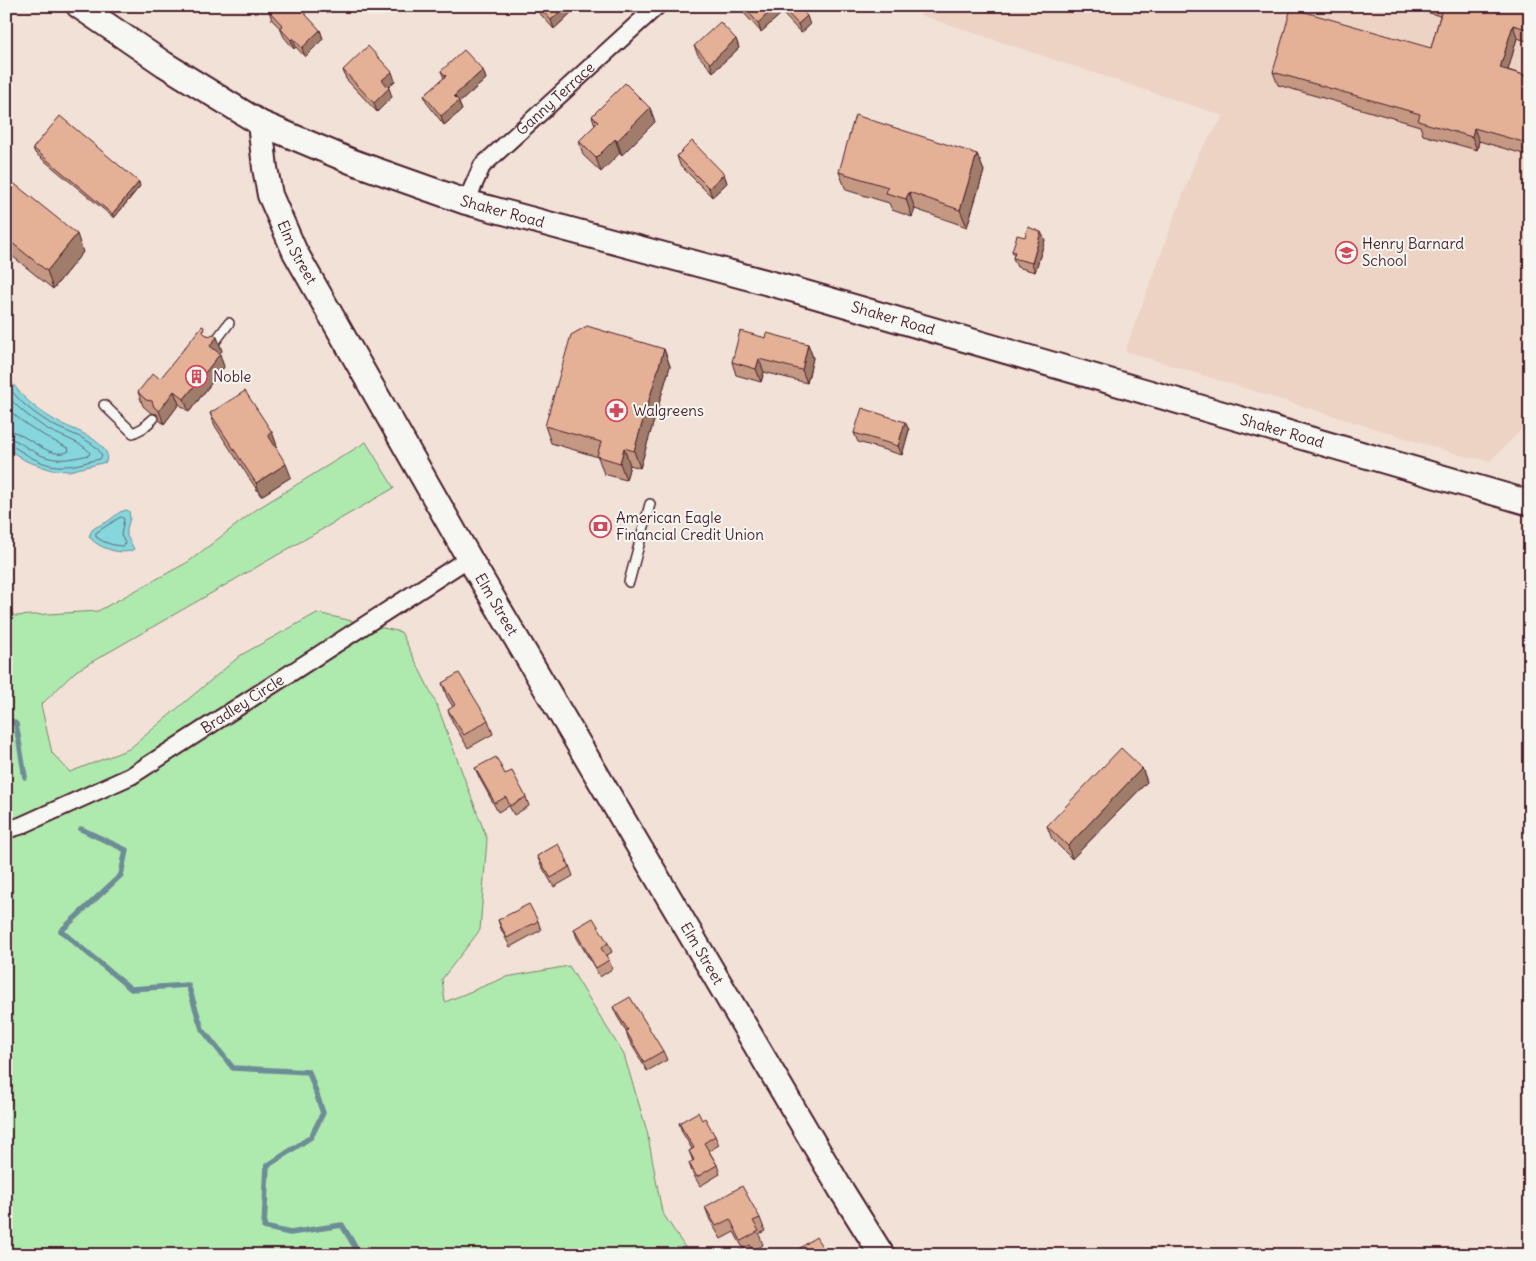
<svg xmlns="http://www.w3.org/2000/svg" width="1536" height="1261" viewBox="0 0 1536 1261" font-family="Delius,sans-serif">
<rect width="100%" height="100%" fill="#f1e1d7"/>
<filter id="ink" filterUnits="userSpaceOnUse"><feTurbulence type="fractalNoise" baseFrequency=".02" numOctaves="2"/><feDisplacementMap in="SourceGraphic" scale="10" xChannelSelector="R" yChannelSelector="G"/><feConvolveMatrix kernelMatrix="1 2 1 2 8 2 1 2 1" color-interpolation-filters="sRGB"/></filter>
<g filter="url(#ink)">
<polygon fill="#edd3c4" points="930,6 1530,6 1530,421 1490,461 1463,456 1125,351 1198,154 1224,116 920,15"/>
<polygon fill="#aee9ae" stroke="#7c846c" points="366,442 394,488 76,671 41,705 52,753 70,772 129,749 241,655 317,613 401,632 437,705 487,839 480,930 442,979 445,1002 506,977 569,966 624,1055 647,1131 662,1212 690,1255 6,1255 6,608 15,616 98,611 188,562 257,509"/>
<g fill="#85d6dd" stroke="#6d8d96">
<path d="M6,374C20,396 34,408 56,421C73,430 98,436 107,454L106,462L69,471L52,470L26,461L6,448Z"/>
<path d="M126,510L129,511L130,518L127,529V536L134,549C123,557 95,547 89,536L92,530L96,527L107,522L120,512Z"/>
</g>
<g fill="none" stroke-linecap="round" stroke-linejoin="round">
<g stroke="#626872" stroke-width="1">
<path d="M6,383C18,402 35,414 53,425C69,434 95,439 102,456L100,459C88,461 77,466 65,466C45,468 27,455 11,445L6,444"/>
<path d="M6,394C18,409 33,420 49,430C60,436 85,444 90,453L89,455C66,460 52,463 31,450C23,446 16,438 6,438"/>
<path d="M6,407C22,424 47,438 68,448L69,451C50,462 25,431 6,430"/>
<path d="M121,517L124,519L121,535L125,543L124,546C114,546 104,543 96,537V533Z"/>
</g>
<g stroke="#6d8d96" stroke-width="5.5">
<polyline points="6,717 16,724 25,777"/>
<polyline points="81,829 126,850 121,875 61,931 131,989 188,985 202,1029 233,1068 309,1072 323,1113 311,1137 267,1166 264,1227 290,1233 342,1225 360,1255"/>
</g>
<defs>
<g id="lane">
<polyline points="214,343 229,323"/>
<polyline points="104,405 133,433 143,428 153,419"/>
<polyline points="629,582 650,504"/>
</g>
<g id="street">
<path id="s1" d="M466,202L482,166L657,6"/>
<path id="s2" d="M6,830L20,826L131,776L469,558"/>
</g>
<g id="secondary">
<path id="s3" d="M79,6L164,64L260,123L353,162L466,202L795,290L1530,503"/>
<path id="s4" d="M260,123L265,168L270,195L295,252L469,558L840,1188L882,1255"/>
</g>
</defs>
<use href="#lane" stroke="#4a1f2b" stroke-width="12"/>
<use href="#street" stroke="#4a1f2b" stroke-width="20"/>
<use href="#secondary" stroke="#4a1f2b" stroke-width="28"/>
<use href="#lane" stroke="#f6f6f2" stroke-width="9"/>
<use href="#street" stroke="#f6f6f2" stroke-width="16"/>
<use href="#secondary" stroke="#f6f6f2" stroke-width="24"/>
</g>
<g fill="#c49882" stroke="#4a1f2b">
<polygon points="533,6 578,6 554,29"/>
<polygon points="741,6 798,6 810,25 801,33 782,13 761,32 743,12"/>
<polygon points="1405,6 1530,6 1530,42 1517,38 1508,70 1530,77 1530,156 1479,141 1477,150 1423,135 1420,126 1278,85 1273,72 1431,48 1440,16"/>
<polygon points="269,11 320,30 323,39 305,57 296,47 294,49 284,37 280,28 272,20"/>
<polygon points="736,39 739,48 713,72 698,55 694,46"/>
<polygon points="343,70 395,81 388,87 392,97 377,112 346,79"/>
<polygon points="483,70 486,79 459,103 462,110 444,125 427,103 424,95 444,78 441,71"/>
<polygon points="650,108 655,122 622,155 620,153 601,172 583,155 579,141 595,125 592,116"/>
<polygon points="33,148 140,186 114,218 35,153"/>
<polygon points="977,154 984,171 967,227 915,209 912,217 892,210 889,203 846,190 839,172"/>
<polygon points="677,156 724,174 727,183 712,197 680,165"/>
<polygon points="6,177 83,252 53,289 6,251"/>
<polygon points="1025,237 1045,240 1035,272 1017,267 1013,258 1014,255 1012,251"/>
<polygon points="206,335 217,337 222,351 219,353 224,367 189,412 179,404 164,424 159,420 157,414 151,413 143,406 138,392 160,379"/>
<polygon points="766,338 808,344 813,358 807,383 764,372 761,382 736,375 732,362"/>
<polygon points="664,349 670,366 640,468 630,465 626,480 604,474 598,457 551,443 545,426"/>
<polygon points="210,413 272,432 277,446 275,447 291,477 261,496 215,426"/>
<polygon points="905,422 909,430 902,455 858,442 854,433"/>
<polygon points="442,683 488,720 493,734 468,748 453,723 448,710 453,707 447,697"/>
<polygon points="475,768 505,774 526,797 529,806 514,815 509,806 498,812 479,777"/>
<polygon points="1142,768 1147,782 1072,859 1052,839 1047,826"/>
<polygon points="537,856 567,860 573,876 554,887 541,865"/>
<polygon points="498,920 538,921 541,930 510,947 501,929"/>
<polygon points="574,929 608,943 612,952 606,956 609,960 612,969 600,977 577,938"/>
<polygon points="613,1007 663,1051 667,1060 647,1071 629,1040 626,1031 617,1016"/>
<polygon points="702,1120 715,1136 719,1145 709,1151 717,1165 720,1174 700,1186 692,1172 689,1163 693,1161 689,1151 692,1149 682,1132 679,1123"/>
<polygon points="705,1207 760,1218 765,1231 759,1234 763,1245 753,1251 743,1248 734,1232 721,1239 710,1220"/>
</g>
<g fill="#a07c6a" stroke="#4a1f2b">
<polygon points="566,6 578,6 554,29 551,20"/>
<polygon points="776,6 779,6 782,13 761,32 758,23"/>
<polygon points="807,16 810,25 801,33 798,24"/>
<polygon points="1513,25 1517,38 1505,81 1500,68"/>
<polygon points="320,30 323,39 305,57 302,48"/>
<polygon points="293,38 296,47 294,49 291,40"/>
<polygon points="736,39 739,48 713,72 710,63"/>
<polygon points="483,70 486,79 459,103 462,110 444,125 441,116 454,96"/>
<polygon points="392,72 395,81 385,89 382,80"/>
<polygon points="389,88 392,97 377,112 374,103"/>
<polygon points="650,108 655,122 622,155 617,141"/>
<polygon points="1474,128 1479,141 1477,150 1472,137"/>
<polygon points="615,139 620,153 601,172 596,158"/>
<polygon points="977,154 984,171 967,227 960,210"/>
<polygon points="724,174 727,183 712,197 709,188"/>
<polygon points="139,182 140,186 114,218 112,214"/>
<polygon points="909,192 915,209 912,217 906,199"/>
<polygon points="1041,232 1045,240 1035,272 1032,263"/>
<polygon points="77,234 83,252 53,289 47,271"/>
<polygon points="217,337 222,351 215,359 210,346"/>
<polygon points="808,344 813,358 807,383 802,370"/>
<polygon points="664,349 670,366 640,468 634,451"/>
<polygon points="220,354 224,367 189,412 184,399"/>
<polygon points="759,359 764,372 761,382 756,369"/>
<polygon points="174,391 179,404 164,424 159,411"/>
<polygon points="905,422 909,430 902,455 898,446"/>
<polygon points="272,432 277,446 272,448 268,435"/>
<polygon points="624,448 630,465 626,480 620,463"/>
<polygon points="286,464 291,477 261,496 256,483"/>
<polygon points="1142,768 1147,782 1072,859 1068,846"/>
</g>
<g fill="#e4b197" stroke="#4a1f2b">
<polygon points="274,6 298,6 320,30 302,48 293,38 291,40 280,28 283,26 269,11"/>
<polygon points="538,6 566,6 551,20"/>
<polygon points="743,6 776,6 758,23"/>
<polygon points="781,6 798,6 807,16 798,24"/>
<polygon points="1443,6 1530,6 1530,30 1513,25 1500,68 1530,77 1530,144 1474,128 1472,137 1418,121 1420,114 1273,72 1291,8 1431,48"/>
<polygon points="720,22 736,39 710,63 694,46"/>
<polygon points="368,46 392,72 382,80 389,88 374,103 343,70"/>
<polygon points="464,50 483,70 454,96 459,101 441,116 424,95 446,76 441,71"/>
<polygon points="625,83 650,108 617,141 615,139 596,158 579,141 598,122 592,116"/>
<polygon points="855,115 977,154 960,210 909,192 906,199 886,193 888,187 839,172"/>
<polygon points="60,116 139,182 112,214 33,148"/>
<polygon points="692,141 724,174 709,188 677,156"/>
<polygon points="6,177 77,234 47,271 6,238"/>
<polygon points="1028,227 1041,232 1032,263 1013,258 1015,252 1012,251 1017,235 1025,237"/>
<polygon points="202,326 204,327 203,332 205,334 209,336 213,334 217,337 210,346 220,354 184,399 174,391 159,411 154,407 152,401 146,400 138,392 153,373 160,379"/>
<polygon points="587,326 664,349 634,451 624,448 620,463 597,456 601,442 545,426 571,335"/>
<polygon points="740,331 766,338 767,333 808,344 802,370 759,359 756,369 732,362"/>
<polygon points="245,391 272,432 268,435 286,464 256,483 210,413"/>
<polygon points="862,408 905,422 898,446 854,433"/>
<polygon points="459,673 488,720 464,735 448,710 455,705 442,683"/>
<polygon points="1121,748 1142,768 1068,846 1047,826"/>
<polygon points="496,757 505,774 512,771 526,797 510,806 506,797 495,803 475,768"/>
<polygon points="558,844 567,860 566,861 569,867 551,878 537,856"/>
<polygon points="529,904 538,921 507,938 498,920"/>
<polygon points="593,918 608,943 601,948 609,960 596,968 574,929"/>
<polygon points="630,997 663,1051 644,1062 626,1031 628,1030 613,1007"/>
<polygon points="698,1112 702,1120 705,1118 715,1136 704,1143 717,1165 697,1177 689,1163 694,1160 689,1151 694,1148 679,1123"/>
<polygon points="742,1186 760,1218 753,1221 759,1231 741,1241 730,1219 716,1226 705,1207"/>
<polygon points="816,1237 827,1255 790,1255"/>
<polygon points="750,1245 755,1255 731,1255"/>
</g>
</g>
<defs>
<symbol id="school-ring" viewBox="-11 -11 22 22"><circle r="9.5" fill="#f6f6f2" stroke="#d1495b" stroke-width="1.5"/><path d="M0-5L7-2L0 1L-7-2ZM-4 1L0 2.5L4 1V4Q0 6-4 4Z" fill="#d1495b"/></symbol>
<symbol id="building-ring" viewBox="-11 -11 22 22"><circle r="9.5" fill="#f6f6f2" stroke="#d1495b" stroke-width="1.5"/><path d="M-4-6H4V6H1V3H-1V6H-4ZM-2.5-4.3h1.7v1.8h-1.7ZM.8-4.3h1.7v1.8H.8ZM-2.5-1h1.7V.8h-1.7ZM.8-1h1.7V.8H.8Z" fill="#d1495b"/></symbol>
<symbol id="pharmacy-ring" viewBox="-11 -11 22 22"><circle r="9.5" fill="#f6f6f2" stroke="#d1495b" stroke-width="1.5"/><path d="M-2-6h4v4h4v4h-4v4h-4v-4h-4v-4h4Z" fill="#d1495b"/></symbol>
<symbol id="bank-ring" viewBox="-11 -11 22 22"><circle r="9.5" fill="#f6f6f2" stroke="#d1495b" stroke-width="1.5"/><path d="M-6-4H6V4H-6ZM0-2.3a2.3 2.3 0 1 0 0 4.6a2.3 2.3 0 1 0 0-4.6Z" fill="#d1495b"/></symbol>
</defs>
<g fill-rule="evenodd">
<use href="#school-ring" x="1334" y="240" width="25" height="25"/>
<use href="#building-ring" x="184" y="364" width="25" height="25"/>
<use href="#pharmacy-ring" x="604" y="398" width="25" height="25"/>
<use href="#bank-ring" x="588" y="514" width="25" height="25"/>
</g>
<g text-anchor="middle" stroke-width="4" stroke-linejoin="round" paint-order="stroke">
<g font-size="15" fill="#4a1f2b" stroke="#f6f6f2">
<text dy="5" stroke="none"><textPath href="#s1" startOffset="139">Ganny Terrace</textPath></text>
<text dy="5" stroke="none"><textPath href="#s3" startOffset="474">Shaker Road</textPath></text>
<text dy="5" stroke="none"><textPath href="#s4" startOffset="136">Elm Street</textPath></text>
<text dy="5" stroke="none"><textPath href="#s3" startOffset="879">Shaker Road</textPath></text>
<text dy="5" stroke="none"><textPath href="#s3" startOffset="1284">Shaker Road</textPath></text>
<text dy="5" stroke="none"><textPath href="#s4" startOffset="541">Elm Street</textPath></text>
<text dy="5" stroke="none"><textPath href="#s2" startOffset="269">Bradley Circle</textPath></text>
<text dy="5" stroke="none"><textPath href="#s4" startOffset="946">Elm Street</textPath></text>
</g>
<g font-size="15" fill="#4a1f2b" stroke="#f6f6f2" text-anchor="start">
<text x="1362" y="249">Henry Barnard<tspan x="1362" dy="17">School</tspan></text>
<text x="213" y="382">Noble</text>
<text x="633" y="416">Walgreens</text>
<text x="616" y="523">American Eagle<tspan x="616" dy="17">Financial Credit Union</tspan></text>
</g>
</g>
<rect width="1536" height="1261" fill="none" stroke="#f6f6f2" stroke-width="25"/>
<rect x="12" y="12" width="1511" height="1236" fill="none" stroke="#4a1f2b" stroke-width="2" filter="url(#ink)"/>
</svg>
